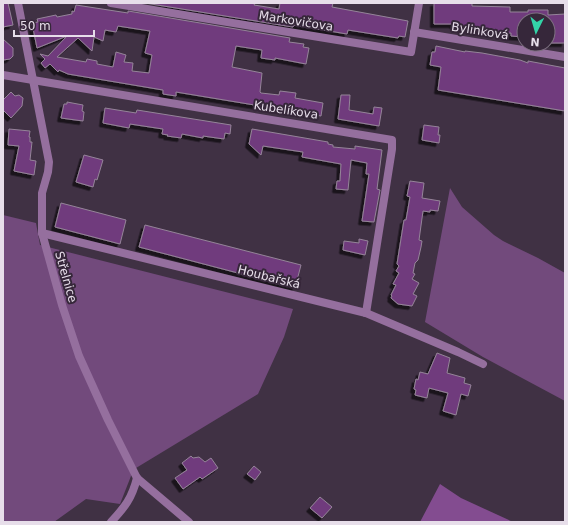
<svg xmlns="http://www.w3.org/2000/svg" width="568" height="525" viewBox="0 0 568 525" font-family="'DejaVu Sans',sans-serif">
<defs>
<filter id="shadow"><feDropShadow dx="-3.5" dy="3.5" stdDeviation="0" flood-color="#0009"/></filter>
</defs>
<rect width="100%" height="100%" fill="#403144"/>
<g fill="#724a7c">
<polygon points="450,188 462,207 494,235 503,241 538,258 565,273 565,401 483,357 425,322"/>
<polygon points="3,215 36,223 40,245 293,309 284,337 258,394 136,468 131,476 120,504 86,499 54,522 3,522"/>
</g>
<polygon fill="#834c90" points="440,484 461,498 513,522 420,522"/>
<g fill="#703b7d" stroke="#958499" fill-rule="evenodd" filter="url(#shadow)">
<polygon points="3,3 8,3 13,25 3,27"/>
<polygon points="145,3 255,3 254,5 279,9 280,3 333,3 332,7 408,21 405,37 399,36 398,38 348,30 347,34 294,25 293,27"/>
<polygon points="434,3 472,3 472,6 510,7 510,12 528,12 528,10 548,10 548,15 565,14 565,43 549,43 548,20 524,20 524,37 511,36 511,33 499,34 499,32 491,32 491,30 472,30 472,27 461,28 460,24 453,25 453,24 434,24"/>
<path d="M76,5L128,13V11L290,38L289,42L304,44L303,47L309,48L306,64L275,58V60L261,58L262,50L236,46L232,67L262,73L260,92L261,93L279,95L280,91L296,93L295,98L323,103L321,116L176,92V96L163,94V90L68,74L59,70L58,72L50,64L45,68L41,63L45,59L40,54L48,56L67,36L37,48L32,23L38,22L37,19L56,15L57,17L72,14V11L74,12ZM118,26L150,31L145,53L152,55L149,73L132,71L133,63L124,62L126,55L116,52L113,67L97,64V61L87,59L86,62L57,57L78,38L92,51L94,37L103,41L105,30L116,32Z"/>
<polygon points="3,39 13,48 13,56 10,59 3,60"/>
<polygon points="436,46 465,52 465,51 482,53 520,60 528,63 528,61 565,68 565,111 438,90 441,67 430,65 432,52 435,52"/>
<polygon points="11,92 15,96 19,95 23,98 22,106 11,118 3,110 3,100"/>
<polygon points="341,95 350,95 349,110 373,114 374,107 382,108 379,126 338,119"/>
<polygon points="67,102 83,105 82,111 84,112 83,121 61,118 64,104 67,104"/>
<polygon points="105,108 136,113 137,110 231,125 230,134 225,133 224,139 203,136 203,138 182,134 181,138 167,136 168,135 162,134 163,129 130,124 129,128 103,123"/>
<polygon points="424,125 439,127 438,135 440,135 439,143 422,140"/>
<polygon points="9,129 30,131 29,137 30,137 30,142 32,142 30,160 36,161 34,175 14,171 19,146 8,145"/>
<polygon points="252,129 328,142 328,144 333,145 333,147 355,149 355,146 382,150 377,189 380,190 374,222 362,221 369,174 366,174 367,163 351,160 348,190 336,189 337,181 340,181 341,164 302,157 303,152 263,146 261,155 249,144"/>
<polygon points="84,155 103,160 97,180 95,179 93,187 76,182"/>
<polygon points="410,181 424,183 422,198 440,201 438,211 430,210 430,212 423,211 419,240 422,241 421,247 418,260 415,263 413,273 415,274 412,279 419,283 413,294 417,296 412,306 398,304 391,298 392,296 391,295 396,285 393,284 399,273 396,271 399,266 397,264 404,220 406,220 410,197 407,196"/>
<polygon points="61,203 126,220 120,244 55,227"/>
<polygon points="145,225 301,265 295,288 139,247"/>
<polygon points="359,239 368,241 365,255 343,250 344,241 359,243"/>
<polygon points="437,353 450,358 447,373 465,378 464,383 471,385 468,396 461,394 456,415 443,411 448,393 429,388 427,398 415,395 416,390 414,389 416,379 418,380 420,372 428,374"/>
<polygon points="191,456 193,458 199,457 205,462 211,458 218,468 202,479 200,477 183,489 175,478 187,470 182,463"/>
<polygon points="254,466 261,472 255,480 247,474"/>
<polygon points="320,497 332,507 322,518 310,508"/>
</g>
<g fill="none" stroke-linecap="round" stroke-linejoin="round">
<g stroke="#956f9e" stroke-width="8">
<polyline points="18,3 49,162 48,172 42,193 42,233 62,305 79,356 108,420 137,478 189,522"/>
<polyline points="111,3 411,52 419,3"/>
<polyline points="414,32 565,57"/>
<polyline points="3,75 392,140 392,149 366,313"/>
<polyline points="42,233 366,313 458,352 483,364"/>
<path d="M111,522C125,507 132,498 137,478"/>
</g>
</g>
<g text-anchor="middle" stroke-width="4" stroke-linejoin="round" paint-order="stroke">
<g font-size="12" fill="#e7deea" stroke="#36273a">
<text transform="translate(296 21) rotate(9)" y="4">Markovičova</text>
<text transform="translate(480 31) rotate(9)" y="4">Bylinková</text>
<text transform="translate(286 110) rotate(9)" y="4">Kubelíkova</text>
<text transform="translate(66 277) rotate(74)" y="4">Střelnice</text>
<text transform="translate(269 277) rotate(14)" y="4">Houbařská</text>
</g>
</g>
<rect width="568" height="525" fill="none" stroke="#e7deea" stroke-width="8"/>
<g transform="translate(536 32) rotate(185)"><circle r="19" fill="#36273a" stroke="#7d7080"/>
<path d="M0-3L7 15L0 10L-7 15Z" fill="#33d4a8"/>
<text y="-6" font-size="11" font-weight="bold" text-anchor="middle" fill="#e7deea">N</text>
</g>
<path d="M14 30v6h80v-6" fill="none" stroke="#e7deea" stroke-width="2"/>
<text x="20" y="30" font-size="12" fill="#e7deea" stroke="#36273a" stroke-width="3" paint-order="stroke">50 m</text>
</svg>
